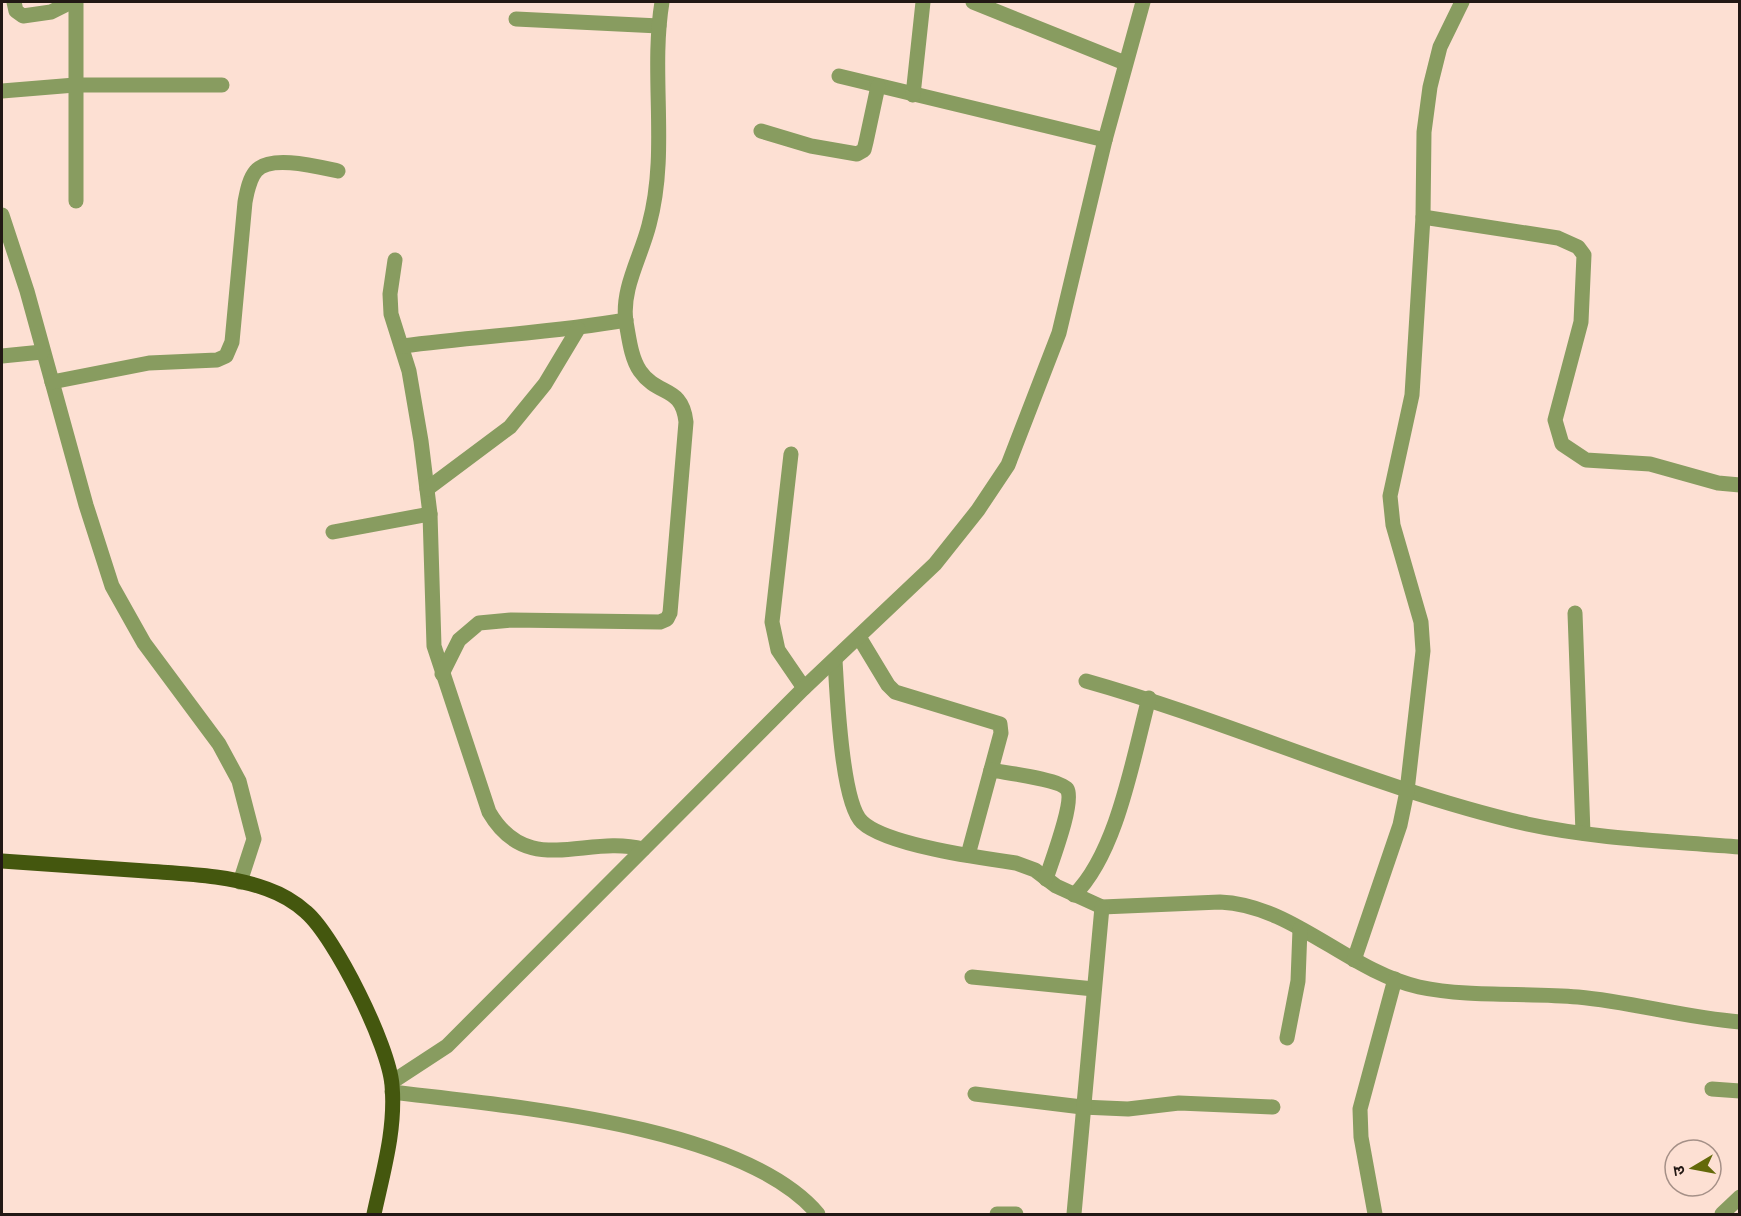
<svg xmlns="http://www.w3.org/2000/svg" width="1741" height="1216" viewBox="0 0 1741 1216" font-family="Jost,'Noto Sans Devanagari',sans-serif">
<rect width="100%" height="100%" fill="#fde0d3"/>
<g fill="none" stroke-linecap="round" stroke-linejoin="round">
<g stroke="#889c60" stroke-width="15">
<polyline points="14,2 16,11 23,16 51,12 71,2"/>
<polyline points="973,2 1125,63"/>
<polyline points="516,19 659,26"/>
<polyline points="839,76 1105,140"/>
<polyline points="2,91 75,85 222,85"/>
<polyline points="913,95 923,2"/>
<polyline points="761,131 811,146 857,154 864,150 866,142 878,86"/>
<polyline points="76,201 76,2"/>
<polyline points="2,215 27,291 86,505 112,586 144,643 219,744 239,781 254,839 240,882"/>
<polyline points="1423,217 1558,238 1578,247 1584,255 1581,322 1555,420 1562,444 1586,460 1650,464 1718,483 1740,485"/>
<path d="M395,260L390,294L391,314L409,371L421,441L430,514L434,646L489,812C528,879 586,834 643,849"/>
<path d="M403,346C477,336 552,333 626,320"/>
<polyline points="2,356 42,352"/>
<path d="M52,382L149,363L217,360L226,356L232,342L245,202C247,192 249,179 256,171C270,154 319,167 338,171"/>
<polyline points="791,454 772,622 778,650 804,688"/>
<polyline points="427,489 510,427 545,384 578,329"/>
<polyline points="333,532 430,514"/>
<polyline points="1575,613 1583,833"/>
<polyline points="859,637 888,685 895,692 1000,724 1001,733 968,855"/>
<path d="M835,660C837,692 841,802 862,822C886,845 980,858 1016,863L1035,870L1056,886L1102,907L1220,902C1293,905 1348,971 1419,987C1471,998 1525,992 1578,997C1633,1002 1685,1018 1740,1022"/>
<path d="M442,674L459,640L479,623L511,620L660,622L667,619L670,613L686,422C682,385 658,397 640,371C631,358 629,338 626,322C621,289 641,257 649,225C669,152 650,75 662,2"/>
<path d="M1086,681C1235,723 1376,789 1527,824C1596,839 1669,841 1740,847"/>
<path d="M991,770C1006,773 1059,779 1067,789C1075,801 1051,863 1046,879"/>
<path d="M1074,895C1117,853 1133,758 1149,698"/>
<polyline points="1354,960 1400,825 1407,791 1423,651 1421,622 1393,525 1390,496 1412,395 1423,217 1424,132 1430,87 1440,47 1462,2"/>
<polyline points="972,977 1094,989"/>
<polyline points="1287,1038 1298,981 1300,929"/>
<polyline points="392,1082 447,1046 804,688 935,564 978,510 1008,465 1059,333 1105,140 1143,2"/>
<polyline points="1712,1089 1740,1091"/>
<path d="M392,1092C507,1106 742,1124 818,1214"/>
<polyline points="975,1094 1082,1107 1128,1109 1179,1103 1273,1107"/>
<polyline points="997,1214 1016,1214"/>
<polyline points="1074,1214 1102,907"/>
<polyline points="1375,1214 1361,1137 1360,1109 1395,979"/>
<polyline points="1722,1214 1740,1197"/>
</g>
<path stroke="#44570e" stroke-width="15" d="M2,861C50,864 98,868 146,871C186,874 229,875 267,889C281,894 295,902 306,912C335,937 389,1046 392,1085C396,1129 383,1172 374,1214"/>
</g>
<rect width="1741" height="1216" fill="none" stroke="#221814" stroke-width="6"/>
<g transform="translate(1693 1168) rotate(260)"><circle r="28" fill="#fde0d3" stroke="#a59087" stroke-width="1.5"/>
<path d="M0-4.5L10 22L0 15L-10 22Z" fill="#636909"/>
<text y="-9" font-size="16" font-weight="bold" text-anchor="middle" fill="#221814">उ</text>
</g>
</svg>
